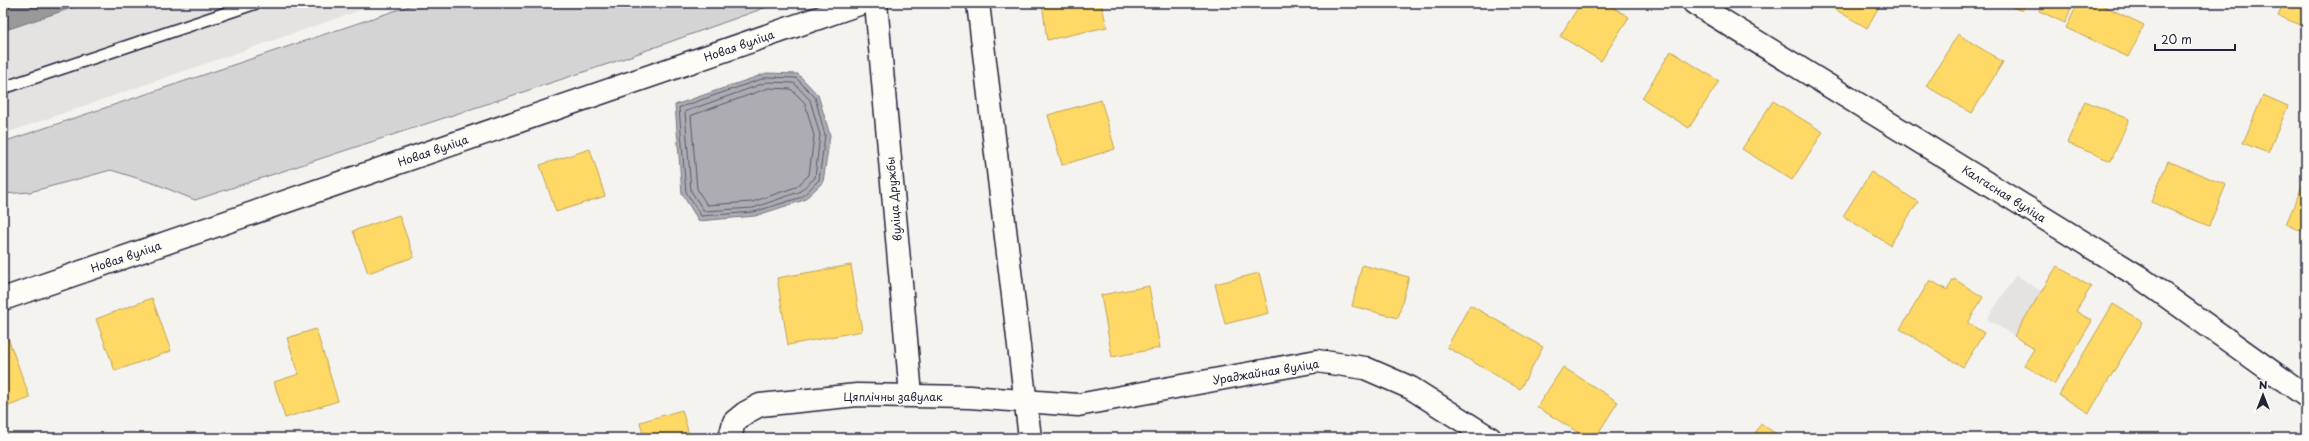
<svg xmlns="http://www.w3.org/2000/svg" width="2309" height="441" viewBox="0 0 2309 441" font-family="'Playpen Sans',sans-serif">
<rect width="100%" height="100%" fill="#f4f3ef"/>
<filter id="ink" filterUnits="userSpaceOnUse"><feTurbulence type="fractalNoise" baseFrequency=".025" numOctaves="2"/><feDisplacementMap in="SourceGraphic" scale="8" xChannelSelector="R" yChannelSelector="G"/><feConvolveMatrix kernelMatrix="1 2 1 2 8 2 1 2 1" color-interpolation-filters="sRGB"/></filter>
<g filter="url(#ink)">
<g fill="#e4e3e2">
<polygon points="3,3 381,3 3,134"/>
<polygon points="2016,275 2042,292 2014,336 1987,319"/>
</g>
<polygon fill="#d5d4d5" stroke="#7c7b88" points="418,3 778,3 614,62 195,200 156,184 111,170 30,192 3,194 3,142"/>
<polygon fill="#acacb2" stroke="#757582" points="767,73 798,74 818,95 830,135 823,182 804,200 755,216 699,221 682,194 675,105"/>
<g fill="#ffd966" stroke="#bda259">
<polygon points="1042,3 1101,3 1107,27 1047,40"/>
<polygon points="1581,3 1606,3 1629,17 1601,61 1560,36"/>
<polygon points="1824,3 1881,3 1867,28"/>
<polygon points="2004,3 2025,3 2022,11"/>
<polygon points="2043,3 2073,3 2065,23 2039,11"/>
<polygon points="2078,3 2098,3 2144,25 2128,57 2066,28"/>
<polygon points="2283,3 2306,3 2306,27 2278,16"/>
<polygon points="1958,34 2003,62 1972,113 1926,86"/>
<polygon points="1671,51 1719,81 1689,128 1642,98"/>
<polygon points="2263,95 2288,106 2268,153 2243,143"/>
<polygon points="1101,100 1115,149 1062,165 1048,115"/>
<polygon points="1773,101 1823,132 1792,180 1742,149"/>
<polygon points="2085,101 2129,119 2111,161 2067,143"/>
<polygon points="590,149 605,196 556,212 540,165"/>
<polygon points="2168,161 2226,185 2209,226 2151,202"/>
<polygon points="1871,172 1918,202 1890,245 1843,216"/>
<polygon points="2306,177 2306,233 2286,224"/>
<polygon points="399,215 414,257 368,273 353,231"/>
<polygon points="851,265 862,331 788,345 777,278"/>
<polygon points="1362,265 1409,277 1398,318 1352,306"/>
<polygon points="2057,266 2091,287 2076,311 2092,321 2054,384 2024,365 2034,349 2014,336"/>
<polygon points="1259,273 1269,313 1225,324 1215,284"/>
<polygon points="1954,279 1983,297 1968,323 1984,333 1963,367 1900,329 1930,280 1947,290"/>
<polygon points="1149,286 1160,348 1112,357 1101,295"/>
<polygon points="152,298 171,351 115,371 96,319"/>
<polygon points="2113,304 2143,322 2089,413 2059,395"/>
<polygon points="1470,305 1543,347 1520,389 1447,347"/>
<polygon points="316,329 338,401 285,418 274,382 299,374 287,338"/>
<polygon points="8,338 30,398 3,408 3,340"/>
<polygon points="1563,367 1618,402 1595,438 1587,438 1537,407"/>
<polygon points="682,410 690,438 644,438 640,422"/>
<polygon points="1761,424 1783,438 1752,438"/>
</g>
<polygon fill="#999" stroke="#75757d" points="3,3 86,3 3,31"/>
<g fill="none" stroke-linecap="round" stroke-linejoin="round">
<g stroke="#59596b" stroke-width="1">
<polygon points="768,77 796,78 815,97 825,135 819,180 802,197 754,212 701,216 686,192 679,108"/>
<polygon points="768,82 794,83 810,100 820,135 815,178 799,192 753,208 704,211 691,191 685,112"/>
<polygon points="769,88 791,89 805,103 814,136 809,175 796,187 752,202 707,205 697,189 691,116"/>
</g>
<defs>
<polyline id="lane" points="3,88 256,3"/>
<g id="street">
<polyline points="876,3 911,395"/>
<polyline points="978,3 1030,438"/>
<polyline points="1694,3 2138,276 2306,396"/>
<polyline points="3,299 862,3"/>
<polyline points="730,438 734,422 745,413 760,405 857,395 970,397 1078,405 1317,361 1365,368 1411,388 1490,438"/>
</g>
</defs>
<use href="#lane" stroke="#22223b" stroke-width="14"/>
<use href="#street" stroke="#22223b" stroke-width="25"/>
<use href="#lane" stroke="#fdfcf7" stroke-width="11"/>
<use href="#street" stroke="#fdfcf7" stroke-width="22"/>
</g>
</g>
<g text-anchor="middle" stroke-width="4" stroke-linejoin="round" paint-order="stroke">
<g font-size="11" fill="#22223b" stroke="#fdfcf7">
<text transform="translate(739 46) rotate(-19)" y="4">Новая вуліца</text>
<text transform="translate(433 151) rotate(-19)" y="4">Новая вуліца</text>
<text transform="translate(2004 194) rotate(32)" y="4">Калгасная вуліца</text>
<text transform="translate(894 199) rotate(-95)" y="4">вуліца Дружбы</text>
<text transform="translate(126 257) rotate(-19)" y="4">Новая вуліца</text>
<text transform="translate(1266 372) rotate(-9)" y="4">Ураджайная вуліца</text>
<text x="893" y="401">Цяплічны завулак</text>
</g>
</g>
<rect width="2309" height="441" fill="none" stroke="#fdfcf7" stroke-width="16"/>
<rect x="8" y="8" width="2293" height="425" fill="none" stroke="#22223b" stroke-width="1.5" filter="url(#ink)"/>
<g transform="translate(2263 395)" stroke="#fdfcf7" stroke-width="3" paint-order="stroke">
<path d="M0-3L7 15L0 10L-7 15Z" fill="#22223b"/>
<text y="-6" font-size="11" font-weight="bold" text-anchor="middle" fill="#22223b">N</text>
</g>
<path d="M2155 44v6h80v-6" fill="none" stroke="#22223b" stroke-width="2"/>
<text x="2161" y="44" font-size="12" fill="#22223b" stroke="#fdfcf7" stroke-width="3" paint-order="stroke">20 m</text>
</svg>
